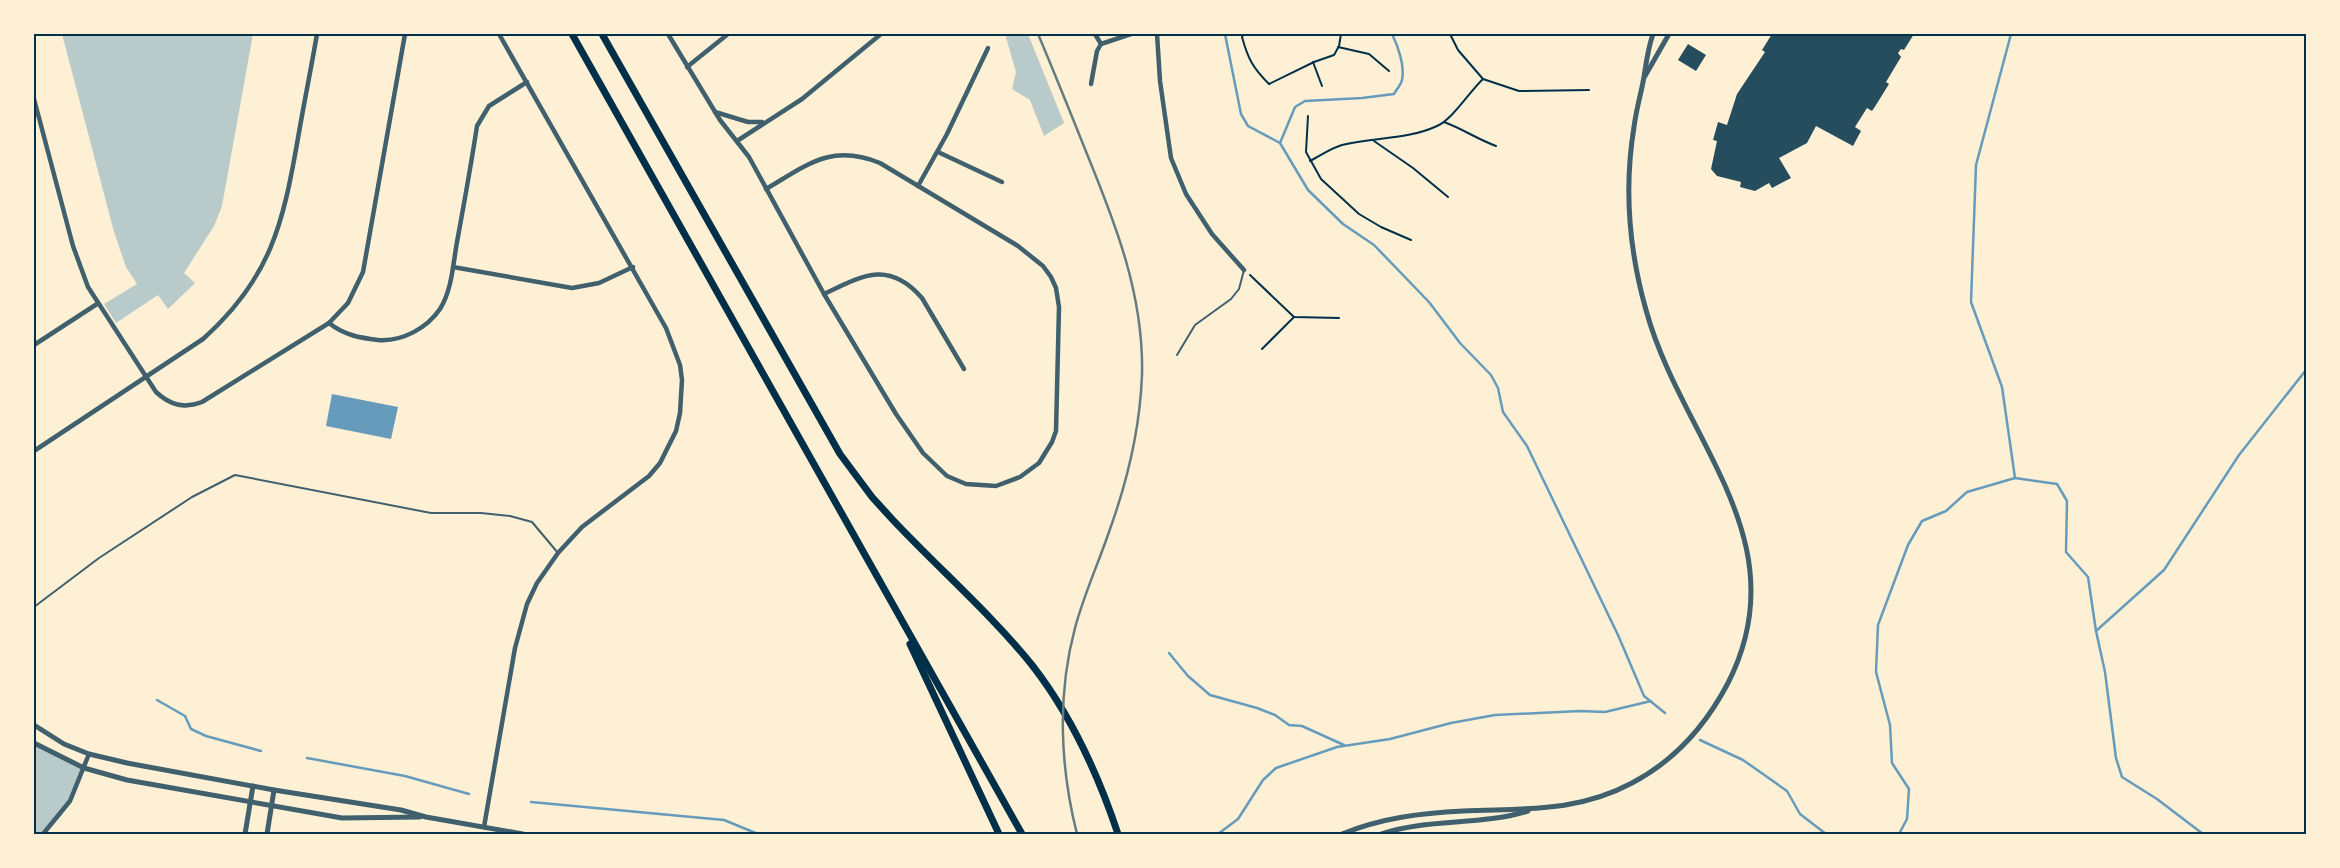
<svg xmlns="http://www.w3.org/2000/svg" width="2340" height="868" viewBox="0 0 2340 868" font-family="'Noto Sans',sans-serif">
<rect width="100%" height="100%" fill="#fdf0d5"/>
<g fill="#b9caca">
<polygon points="62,34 253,34 222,206 214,226 184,273 195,283 168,309 158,295 116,323 104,304 137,284 126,267 114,232"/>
<polygon points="1005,34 1028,34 1064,123 1044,136 1030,100 1012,89 1016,72"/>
<polygon points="34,744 84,768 62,814 45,834 34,834"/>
</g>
<polygon fill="#669bbc" points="332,394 398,407 391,439 326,426"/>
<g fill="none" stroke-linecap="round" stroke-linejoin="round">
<g stroke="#669bbc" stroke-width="2.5">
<polyline points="1225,34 1241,114 1248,126 1280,143 1308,190 1343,224 1374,245 1429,302 1460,343 1491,375 1498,388 1503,412 1527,446 1618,635 1644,696 1665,713"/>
<polyline points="2011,34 1976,165 1971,302 2002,387 2015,478"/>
<path d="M1280,143L1295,107L1305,101L1362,98L1394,94C1396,90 1401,85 1402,80C1405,66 1398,46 1392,34"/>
<polyline points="2096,631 2164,570 2239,455 2306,370"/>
<polyline points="1169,653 1188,676 1210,695 1257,708 1275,715 1289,725 1302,726 1344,745"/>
<polyline points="157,700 185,716 191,729 206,736 261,751"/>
<polyline points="1700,740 1743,760 1787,791 1800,814 1826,834"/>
<polyline points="307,758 405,776 469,794"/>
<polyline points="531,802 724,820 758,834"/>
<polyline points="1218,834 1238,819 1263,780 1276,768 1337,747 1390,739 1451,723 1495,715 1580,711 1605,712 1651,701"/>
<polyline points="1899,834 1907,819 1909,789 1892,763 1890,725 1876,672 1878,625 1908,545 1922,521 1946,511 1967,492 2015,478 2057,484 2067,501 2066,552 2088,577 2096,631 2105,672 2116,758 2122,777 2157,799 2203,834"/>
</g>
</g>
<g fill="#264d5e">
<polygon points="1772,34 1914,34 1904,50 1901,49 1898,53 1901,57 1886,82 1889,84 1876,105 1872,111 1867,108 1855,127 1861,131 1853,146 1816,126 1807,143 1779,158 1791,178 1772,188 1769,183 1755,191 1740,187 1741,182 1717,176 1711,169 1717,141 1713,140 1718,122 1727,125 1737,94 1765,52 1762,50"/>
<polygon points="1688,44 1706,55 1696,71 1678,60"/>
</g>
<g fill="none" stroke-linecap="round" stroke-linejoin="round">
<g stroke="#003049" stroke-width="2">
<path d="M1244,34L1242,37C1248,59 1253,68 1269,84L1314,62L1334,55L1339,46L1341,34"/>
<polyline points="1450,34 1458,50 1483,79 1519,91 1589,90"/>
<polyline points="1338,47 1369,54 1389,71"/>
<polyline points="1313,62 1322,86"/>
<polyline points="1308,116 1306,152 1321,179 1359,214 1381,227 1411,240"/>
<path d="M1444,122C1463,129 1477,139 1496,146"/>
<polyline points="1374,141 1413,168 1448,197"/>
<path d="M1310,161C1320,156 1331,148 1342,145C1373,137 1407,140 1437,126C1452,120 1470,91 1483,79"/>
<polyline points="1250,275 1294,317 1339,318"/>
<polyline points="1262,349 1294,317"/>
</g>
<g stroke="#3f606c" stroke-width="2">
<polyline points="1177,355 1195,325 1231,299 1239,289 1244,270"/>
<polyline points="34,607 99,558 192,497 235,475 431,513 481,513 510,516 532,522 558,553"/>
</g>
<g stroke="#3f606c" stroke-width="4.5">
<path d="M668,34L720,120L749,157L824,294L896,414L923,453L947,476L966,484L996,486L1020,477L1039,463L1052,442L1056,431L1059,307L1056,288L1051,277L1043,266L1018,246L880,163C831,143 807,165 766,189"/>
<polyline points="1095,34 1101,44 1131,34"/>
<polyline points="1157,34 1160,81 1171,158 1186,194 1212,234 1244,270"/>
<polyline points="687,67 728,34"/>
<polyline points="1091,84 1097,51 1101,44"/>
<path d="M34,99L73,246L88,287L156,392C170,405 184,409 202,402L329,323L348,303L363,272L405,34"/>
<polyline points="715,112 748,122 762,122"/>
<polyline points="737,141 802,99 881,34"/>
<polyline points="938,152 1002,182"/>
<polyline points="918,186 947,134 988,48"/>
<polyline points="453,267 572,288 599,283 633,267"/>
<path d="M824,294C863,275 889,260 922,298L964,369"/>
<path d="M329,323C344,335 360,338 378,340C402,342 427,328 440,309C452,290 453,264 457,242C464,204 471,165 477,126L489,106L527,82"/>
<polyline points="34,345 97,304"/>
<path d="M34,451L203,339C271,278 283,224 298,138C304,103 311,69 317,34"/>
<polyline points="484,827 515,648 527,604 537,583 558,553 582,527 649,476 660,463 676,431 680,413 682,380 680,365 666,328 499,34"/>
<polyline points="43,834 70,801 89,754"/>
</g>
<g stroke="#3f606c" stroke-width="5">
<polyline points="1645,76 1669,34"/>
<polyline points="34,725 64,744 89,754 127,763 274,790 401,810 426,817 523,834"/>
<polyline points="34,743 84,768 127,780 342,818 420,817"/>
<polyline points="245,834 253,786"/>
<polyline points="267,834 274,790"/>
<path d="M1342,834C1381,818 1421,813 1463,811C1523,808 1576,813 1632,783C1674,761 1706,725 1728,683C1801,540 1681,439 1646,310C1629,250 1624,188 1634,127C1636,110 1641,94 1644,77C1646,63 1648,48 1653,34"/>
<path d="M1381,834C1428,818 1480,826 1528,811"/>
</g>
<g stroke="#003049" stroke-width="7">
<polyline points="572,34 1022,834"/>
<path d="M602,34L840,454L872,497L892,519C938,568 990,613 1032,665C1071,715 1098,774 1118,834"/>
<polyline points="910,644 999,834"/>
</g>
<path stroke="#657d81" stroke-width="2.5" d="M1038,34C1055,74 1071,114 1087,154C1116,225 1144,296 1142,375C1140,428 1128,479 1110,529C1099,562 1084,594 1075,628C1057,695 1060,767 1077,834"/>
</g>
<rect width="2340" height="868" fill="none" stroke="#fdf0d5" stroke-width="70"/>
<rect x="35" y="35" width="2270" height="798" fill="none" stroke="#003049" stroke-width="2"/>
</svg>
